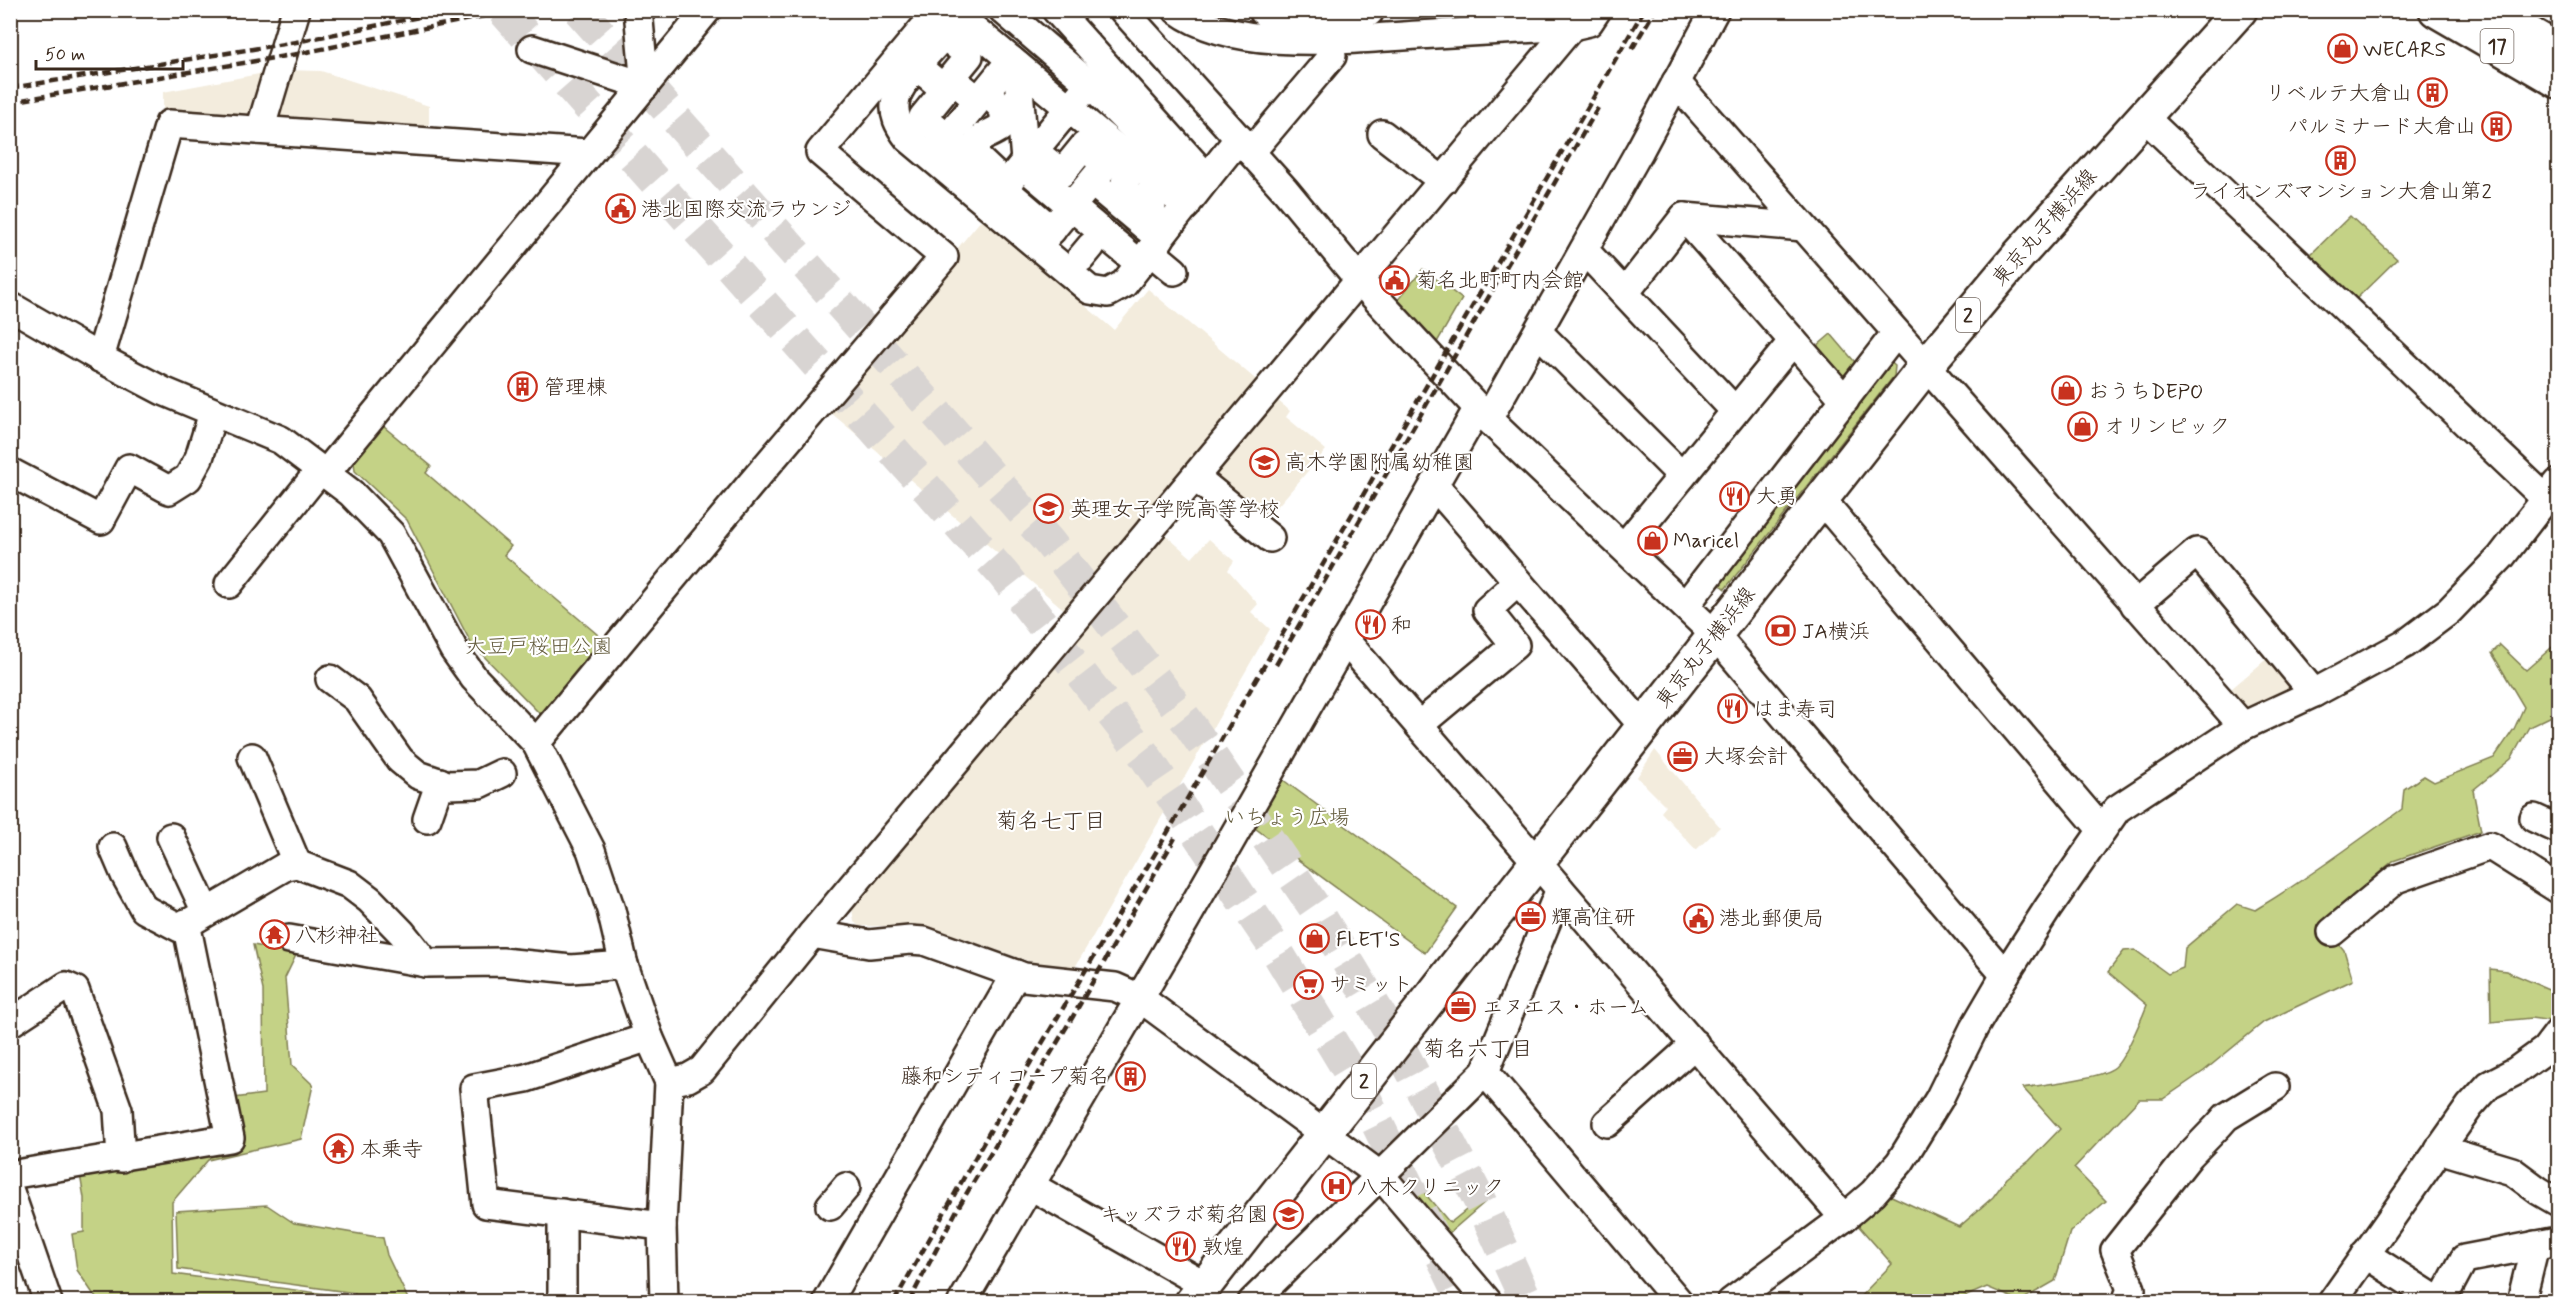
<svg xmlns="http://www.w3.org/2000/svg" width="2569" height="1312" viewBox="0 0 2569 1312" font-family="Mynerve,'Klee One',sans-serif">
<rect width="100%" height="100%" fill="#fff"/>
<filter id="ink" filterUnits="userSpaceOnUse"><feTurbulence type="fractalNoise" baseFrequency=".0167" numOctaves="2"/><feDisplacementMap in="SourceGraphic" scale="12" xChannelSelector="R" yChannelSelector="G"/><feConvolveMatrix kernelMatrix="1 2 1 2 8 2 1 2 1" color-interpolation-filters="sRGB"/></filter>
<g filter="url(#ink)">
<g fill="#f3ecdd">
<polygon points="282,70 321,71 429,106 429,130 269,119"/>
<polygon points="270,72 255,118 163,113 163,92"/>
<polygon points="982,219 1114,330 1148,289 1260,383 1067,612 824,407"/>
<polygon points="1269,393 1290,411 1286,417 1326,450 1263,523 1203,474"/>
<polygon points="1164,534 1192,558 1209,539 1234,561 1228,570 1258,604 1251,612 1270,629 1074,969 1060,972 926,926 859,926 854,922 852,908 1015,709"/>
<polygon points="2270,656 2290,679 2288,690 2250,712 2240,710 2225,694"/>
<polygon points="1655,750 1720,827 1696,850 1661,812 1666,806 1637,777"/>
</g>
<g fill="#c4d286" stroke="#807e52" stroke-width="1.5">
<polygon points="2350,216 2397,259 2354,301 2309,256"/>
<polygon points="1423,269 1462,299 1436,344 1397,301"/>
<polygon points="1831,334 1860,368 1845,391 1810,352"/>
<polygon points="1886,358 1895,366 1894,376 1725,589 1713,579"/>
<polygon points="378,422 431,466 426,473 511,546 504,555 604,640 542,716 471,643 407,520 355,471 353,453"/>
<path d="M2558,642V713L2529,727L2511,759L2473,790L2481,831L2393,861L2321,923L2344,950L2353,980L2264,1022L2204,1071L2163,1099H2139L2074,1168L2106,1201L2070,1232L2055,1281L2020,1301L1987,1287L1955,1301L1855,1302L1892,1264L1856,1223L1887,1194L1959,1227L1993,1197L2007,1178L2029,1161L2060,1129L2023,1088C2043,1084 2101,1079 2115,1067C2125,1058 2142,1018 2147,1005L2108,972L2124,951L2135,950L2168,974L2183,968L2185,948L2237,904L2255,910C2306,879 2354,844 2402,809L2404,789L2424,776L2434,782L2494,758L2514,729L2524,707L2492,653L2500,645L2526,670Z"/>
<polygon points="1275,774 1457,908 1425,953 1248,823"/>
<polygon points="253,945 297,953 285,978 292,1065 313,1085 301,1139 208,1160 172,1202 173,1274 342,1296 340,1301 98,1301 77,1270 72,1234 84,1232 84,1198 80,1174 242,1145 234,1098 264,1094 263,990"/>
<polygon points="2490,969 2506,971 2558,993 2558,1010 2552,1021 2531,1018 2491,1022"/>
<polygon points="1421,1189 1450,1223 1481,1198 1485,1202 1448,1234 1415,1195"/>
<polygon points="267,1205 294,1223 383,1238 387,1255 409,1301 353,1301 355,1293 178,1269 176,1211"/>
</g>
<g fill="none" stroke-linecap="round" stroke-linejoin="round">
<g stroke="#d8d4d2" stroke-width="33" stroke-dasharray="33 16" stroke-linecap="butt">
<polyline points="503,10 1003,574 1145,756 1273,945 1364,1096 1464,1302"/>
<polyline points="579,10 860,326 1049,542 1187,721 1315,908 1402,1052 1488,1217 1527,1302"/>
</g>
<defs>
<g id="minor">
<path d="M967,10C950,31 901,76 896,99C892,114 899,126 908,138L1090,290L1108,293L1124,284L1207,178L1056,10"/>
<polyline points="1003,10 1089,84 1193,187"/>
<polyline points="1123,10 1285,190 1360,281 1488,419 1715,635 2005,975"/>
<path d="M1177,10C1236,53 1348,39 1418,35C1469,32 1521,29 1572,26"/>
<polyline points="961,18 1186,206"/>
<polyline points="945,36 969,56 951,78 974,97"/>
<polyline points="532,49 645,86 638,10"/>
<polyline points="1017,65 1025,161"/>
<polyline points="917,66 945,90 923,117 948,137 973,170 991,186"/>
<polyline points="1676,82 2243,726"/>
<path d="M985,92C997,102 1011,111 1001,127C988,137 972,135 976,157L994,174"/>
<polyline points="2143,116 2547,500"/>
<polyline points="260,130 296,10"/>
<polyline points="1382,134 1443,181"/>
<polyline points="1034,151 1062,173 1084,146 1106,165"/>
<polyline points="936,152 1011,60"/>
<polyline points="1251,152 1332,56"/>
<polyline points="1022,165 1140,264"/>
<path d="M1136,165C1129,174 1120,182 1127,195L1143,199L1152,206L1151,217L1145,226"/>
<polyline points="1207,178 1239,138"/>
<polyline points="1092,182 1160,239"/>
<polyline points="1003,188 1052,230"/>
<polyline points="989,205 1080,95"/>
<polyline points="1684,217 1845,400"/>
<polyline points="1038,246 1118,150"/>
<polyline points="1584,250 1735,411"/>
<polyline points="1150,251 1174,271"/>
<polyline points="1081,258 1091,246"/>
<polyline points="1625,293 1684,217 1803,227"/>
<polyline points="10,306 100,358 163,391 281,440 351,493 391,534 454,650 474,678 536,743 591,850 611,910 624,965 649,1037 669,1082 662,1226 664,1302"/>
<polyline points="1538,332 1682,476"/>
<polyline points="100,358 169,124 588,153"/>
<polyline points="1488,419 1640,150 1715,10"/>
<polyline points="10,472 101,520 129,468 169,490 188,478 199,458 213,413"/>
<polyline points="326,473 707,10"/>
<polyline points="1195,477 1270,538"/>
<polyline points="1434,485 1643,726"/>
<polyline points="1820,498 2101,829"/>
<polyline points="1624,547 1793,341"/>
<polyline points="229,584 321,469"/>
<polyline points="2135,605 2197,552 2314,693"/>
<polyline points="1685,606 1896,333"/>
<polyline points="1345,640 1844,1218"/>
<polyline points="330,679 357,699 400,760 418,775 447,785 479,784 502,773"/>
<polyline points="1419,725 1515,645 1487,610 1518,582"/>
<polyline points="536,743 750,485 944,257 820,152 939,10"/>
<polyline points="252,757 297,864"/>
<polyline points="2534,818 2558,829"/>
<polyline points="427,819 440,782"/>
<polyline points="171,837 206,912"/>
<polyline points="113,847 125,875 144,909 180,928 286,866 297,864 349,884 370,900 402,933 426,963 502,962 571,969 624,965"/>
<polyline points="2332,932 2396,879 2490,846 2558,889"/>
<polyline points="812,934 869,944 910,940 924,941 1024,977 1115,987 1140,998 1381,1176 1488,1302"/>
<polyline points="289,939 426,963"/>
<polyline points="10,1023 66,986 75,990 118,1110 121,1158"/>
<polyline points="649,1037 526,1078 474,1088 486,1204 662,1226"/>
<polyline points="1485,1072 1679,1302"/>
<polyline points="669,1082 688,1078 702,1070 812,934 1572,26 1589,22 1597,10"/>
<polyline points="1607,1123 1695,1044"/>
<polyline points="2439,1149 2512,1171 2539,1191 2558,1202"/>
<polyline points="10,1175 230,1138 186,923"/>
<polyline points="1031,1186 1205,1285"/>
<polyline points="10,1192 48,1302"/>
<polyline points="830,1206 846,1187"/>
<polyline points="562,1213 562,1302"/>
<polyline points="2365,1254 2440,1302"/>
<polyline points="827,1302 1016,974"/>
<polyline points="962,1302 1186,919 1478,408"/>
<polyline points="1252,1302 1485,1072 1560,889"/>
<polyline points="1731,1302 1844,1218 1873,1193 1900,1162 1939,1099 1974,1028 2005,975 2048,908 2117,809 2243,726 2314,693 2405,644 2449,611 2501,557 2558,483"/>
<polyline points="2126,1302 2131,1289 2115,1250 2190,1155 2219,1125 2226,1117 2275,1087"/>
<polyline points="2332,1302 2470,1106 2489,1085 2516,1071 2545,1050 2558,1033"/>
<polyline points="2441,1302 2464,1259 2558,1241"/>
<polyline points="2521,1302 2535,1245"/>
</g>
<g id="major">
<polyline points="1266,10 1312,14 1367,10"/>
<polyline points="2436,10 2558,81"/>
<polyline points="2488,10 2558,50"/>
<polyline points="1192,1302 1925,367 2019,255 2240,10"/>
</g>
</defs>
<use href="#minor" stroke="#3b2a1e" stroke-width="32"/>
<use href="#major" stroke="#3b2a1e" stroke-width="38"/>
<use href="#minor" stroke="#fff" stroke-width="27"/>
<use href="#major" stroke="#fff" stroke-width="33"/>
<g stroke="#3b2a1e" stroke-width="4.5" stroke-dasharray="9 4.5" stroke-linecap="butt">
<polyline points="1632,49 1655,10"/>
<polyline points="10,88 296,42 453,10"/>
<polyline points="10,102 297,54 514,10"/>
<polyline points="1276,665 1599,106"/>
<polyline points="894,1302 994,1124 1165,837 1644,10"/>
<polyline points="909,1302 959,1206 1072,1018 1175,838"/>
</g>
</g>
</g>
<defs>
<symbol id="shop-ring" viewBox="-11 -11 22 22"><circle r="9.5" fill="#fff" stroke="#c8321e" stroke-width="1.5"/><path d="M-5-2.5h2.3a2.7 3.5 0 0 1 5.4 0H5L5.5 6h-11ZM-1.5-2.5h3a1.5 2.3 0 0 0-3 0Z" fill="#c8321e"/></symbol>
<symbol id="building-ring" viewBox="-11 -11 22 22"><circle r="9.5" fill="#fff" stroke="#c8321e" stroke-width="1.5"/><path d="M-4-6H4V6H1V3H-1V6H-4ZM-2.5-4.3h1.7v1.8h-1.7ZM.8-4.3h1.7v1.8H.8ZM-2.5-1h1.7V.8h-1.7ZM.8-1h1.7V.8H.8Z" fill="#c8321e"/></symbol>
<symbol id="civic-ring" viewBox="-11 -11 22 22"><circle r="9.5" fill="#fff" stroke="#c8321e" stroke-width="1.5"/><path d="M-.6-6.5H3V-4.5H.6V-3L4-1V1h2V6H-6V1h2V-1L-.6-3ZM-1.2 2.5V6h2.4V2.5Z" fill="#c8321e"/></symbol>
<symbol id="school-ring" viewBox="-11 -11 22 22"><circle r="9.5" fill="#fff" stroke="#c8321e" stroke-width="1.5"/><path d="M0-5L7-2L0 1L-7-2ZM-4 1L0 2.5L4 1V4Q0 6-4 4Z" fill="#c8321e"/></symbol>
<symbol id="restaurant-ring" viewBox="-11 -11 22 22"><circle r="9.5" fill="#fff" stroke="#c8321e" stroke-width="1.5"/><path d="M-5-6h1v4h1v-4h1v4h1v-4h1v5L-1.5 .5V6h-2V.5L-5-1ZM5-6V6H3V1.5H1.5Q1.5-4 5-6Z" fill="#c8321e"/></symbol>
<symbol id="bank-ring" viewBox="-11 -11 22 22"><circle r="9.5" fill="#fff" stroke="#c8321e" stroke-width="1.5"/><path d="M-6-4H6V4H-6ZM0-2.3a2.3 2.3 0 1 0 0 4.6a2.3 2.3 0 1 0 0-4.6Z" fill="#c8321e"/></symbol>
<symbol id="office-ring" viewBox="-11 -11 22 22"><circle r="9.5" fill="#fff" stroke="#c8321e" stroke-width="1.5"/><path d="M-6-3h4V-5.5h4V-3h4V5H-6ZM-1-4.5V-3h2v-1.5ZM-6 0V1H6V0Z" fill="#c8321e"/></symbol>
<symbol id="temple-ring" viewBox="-11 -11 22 22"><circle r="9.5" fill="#fff" stroke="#c8321e" stroke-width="1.5"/><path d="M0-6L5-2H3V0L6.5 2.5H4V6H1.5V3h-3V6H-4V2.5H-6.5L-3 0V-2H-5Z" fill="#c8321e"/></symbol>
<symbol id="supermarket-ring" viewBox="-11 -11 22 22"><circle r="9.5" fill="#fff" stroke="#c8321e" stroke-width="1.5"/><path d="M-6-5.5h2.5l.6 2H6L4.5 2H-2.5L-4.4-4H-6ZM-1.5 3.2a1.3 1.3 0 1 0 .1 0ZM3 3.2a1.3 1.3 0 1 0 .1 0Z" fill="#c8321e"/></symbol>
<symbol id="hospital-ring" viewBox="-11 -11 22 22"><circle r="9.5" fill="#fff" stroke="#c8321e" stroke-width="1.5"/><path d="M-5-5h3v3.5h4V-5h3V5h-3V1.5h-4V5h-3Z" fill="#c8321e"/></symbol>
</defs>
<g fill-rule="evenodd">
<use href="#shop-ring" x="2326" y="32" width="33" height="33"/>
<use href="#building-ring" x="2416" y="76" width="33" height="33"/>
<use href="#building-ring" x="2480" y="110" width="33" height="33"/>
<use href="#building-ring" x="2324" y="144" width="33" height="33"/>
<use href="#civic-ring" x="604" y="192" width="33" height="33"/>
<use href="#civic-ring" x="1378" y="264" width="33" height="33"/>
<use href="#building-ring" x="506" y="370" width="33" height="33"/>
<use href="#shop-ring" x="2050" y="374" width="33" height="33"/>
<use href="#shop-ring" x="2066" y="410" width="33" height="33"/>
<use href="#school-ring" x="1248" y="446" width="33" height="33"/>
<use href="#restaurant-ring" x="1718" y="480" width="33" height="33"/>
<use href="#school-ring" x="1032" y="492" width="33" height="33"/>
<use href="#shop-ring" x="1636" y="524" width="33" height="33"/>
<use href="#restaurant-ring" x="1354" y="608" width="33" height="33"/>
<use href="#bank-ring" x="1764" y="614" width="33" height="33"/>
<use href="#restaurant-ring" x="1716" y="692" width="33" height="33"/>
<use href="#office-ring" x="1666" y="740" width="33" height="33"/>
<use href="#office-ring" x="1514" y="900" width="33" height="33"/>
<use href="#civic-ring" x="1682" y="902" width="33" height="33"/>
<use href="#temple-ring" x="258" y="918" width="33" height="33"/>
<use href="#shop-ring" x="1298" y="922" width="33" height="33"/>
<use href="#supermarket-ring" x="1292" y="968" width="33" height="33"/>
<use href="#office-ring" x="1444" y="990" width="33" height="33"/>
<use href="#building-ring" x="1114" y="1060" width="33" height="33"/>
<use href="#temple-ring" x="322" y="1132" width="33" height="33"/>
<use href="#hospital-ring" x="1320" y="1170" width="33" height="33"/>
<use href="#school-ring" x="1272" y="1198" width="33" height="33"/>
<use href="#restaurant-ring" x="1164" y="1230" width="33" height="33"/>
</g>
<g text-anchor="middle" stroke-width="4.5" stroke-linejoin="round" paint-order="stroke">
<g fill="#fff" stroke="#766a62" stroke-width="1.5">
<rect x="2480.5" y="29" width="33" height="34" rx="4.5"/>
<rect x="1956" y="298" width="24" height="34" rx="4.5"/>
<rect x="1352" y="1064" width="24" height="34" rx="4.5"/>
</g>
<g font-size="20" font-weight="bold" fill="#3b2a1e">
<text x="2497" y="53">17</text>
<text x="1968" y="322">2</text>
<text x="1364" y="1088">2</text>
</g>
<g font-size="21" fill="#3b2a1e" stroke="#fff" text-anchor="start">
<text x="2363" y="56">WECARS</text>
<text x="2412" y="100" text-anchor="end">リベルテ大倉山</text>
<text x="2476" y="133" text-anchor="end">パルミナード大倉山</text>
<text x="2341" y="198" text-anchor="middle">ライオンズマンション大倉山第2</text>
<text x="641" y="216">港北国際交流ラウンジ</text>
<text x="1416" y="287">菊名北町町内会館</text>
<text x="544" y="394">管理棟</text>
<text x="2088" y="398">おうちDEPO</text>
<text x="2104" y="433">オリンピック</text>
<text x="1285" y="469">高木学園附属幼稚園</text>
<text x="1756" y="503">大勇</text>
<text x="1070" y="516">英理女子学院高等学校</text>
<text x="1673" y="547">Maricel</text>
<text x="1391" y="632">和</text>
<text x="1802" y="638">JA横浜</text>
<text x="1753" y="716">はま寿司</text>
<text x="1704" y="763">大塚会計</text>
<text x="1551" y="924">輝高住研</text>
<text x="1719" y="925">港北郵便局</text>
<text x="295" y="942">八杉神社</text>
<text x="1336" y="946">FLET'S</text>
<text x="1329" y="991">サミット</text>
<text x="1482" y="1014">エヌエス・ホーム</text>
<text x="1110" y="1083" text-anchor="end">藤和シティコープ菊名</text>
<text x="360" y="1156">本乗寺</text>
<text x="1357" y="1194">八木クリニック</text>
<text x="1268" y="1221" text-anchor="end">キッズラボ菊名園</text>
<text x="1202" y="1254">敦煌</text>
</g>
<g font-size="21" fill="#3b2a1e" stroke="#fff">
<text transform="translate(2044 227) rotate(-49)" y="7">東京丸子横浜線</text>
<text transform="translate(1705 647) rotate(-52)" y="7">東京丸子横浜線</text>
</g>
<g font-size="21" fill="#645c3d" stroke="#fff">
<text x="539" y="653">大豆戸桜田公園</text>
<text x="1287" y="824">いちょう広場</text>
</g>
<g font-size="22" fill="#3b2a1e" stroke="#fff">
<text x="1051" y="828">菊名七丁目</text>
<text x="1478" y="1056">菊名六丁目</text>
</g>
</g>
<rect width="2569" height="1312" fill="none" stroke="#fff" stroke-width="36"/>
<rect x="18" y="18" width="2533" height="1276" fill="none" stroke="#3b2a1e" stroke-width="2" filter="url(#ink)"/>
<path d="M36 60v9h147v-9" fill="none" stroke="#3b2a1e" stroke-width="3"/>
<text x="45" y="60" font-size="18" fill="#3b2a1e" stroke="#ffffff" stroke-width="4.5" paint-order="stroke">50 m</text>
</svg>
